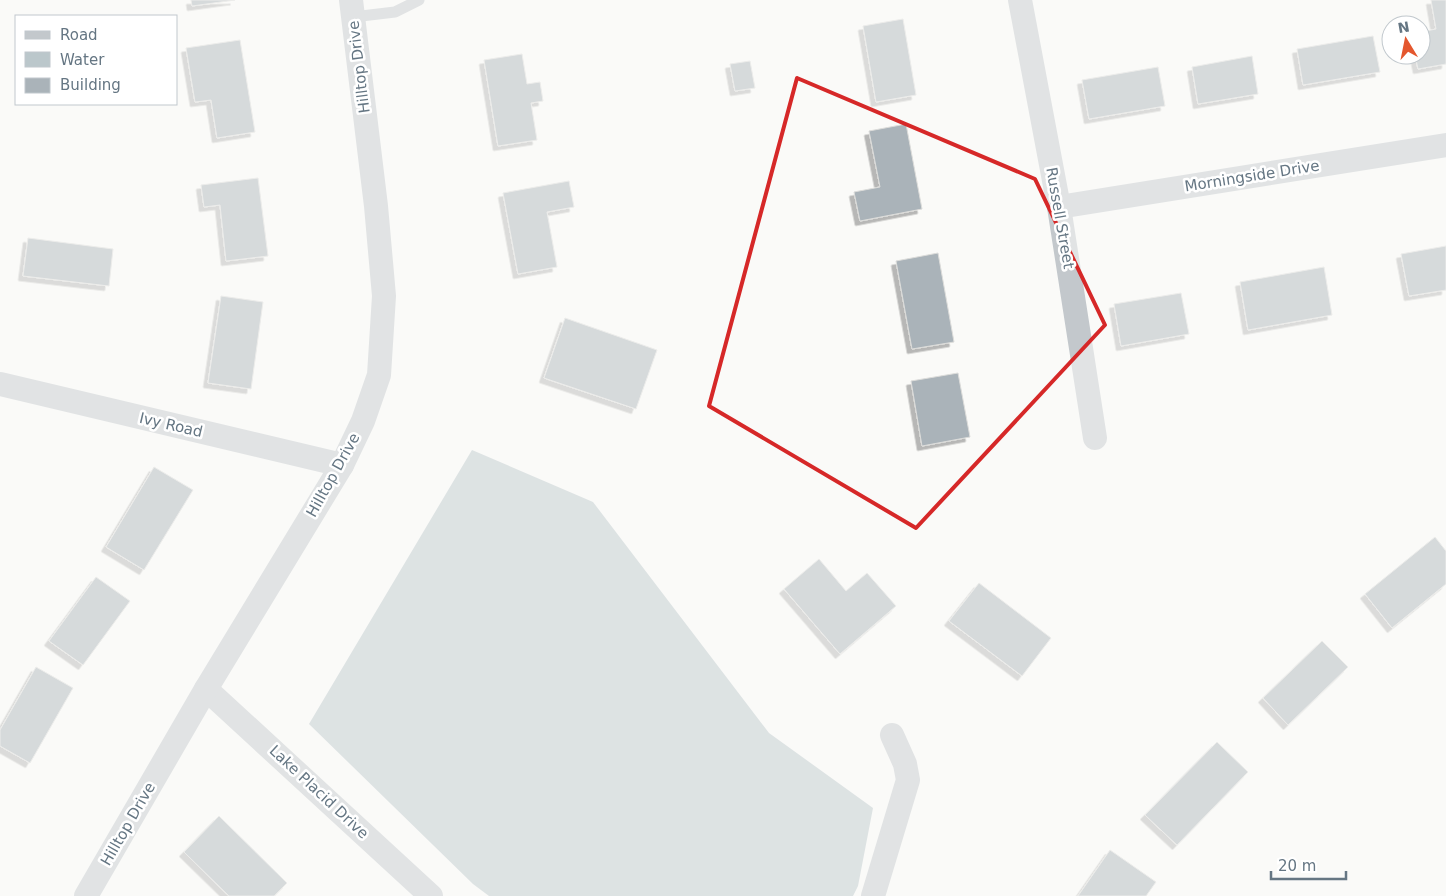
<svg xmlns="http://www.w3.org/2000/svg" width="1446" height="896" viewBox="0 0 1446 896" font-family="'DejaVu Sans',sans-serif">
<defs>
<filter id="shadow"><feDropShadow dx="-4.5" dy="4.5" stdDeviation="0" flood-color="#0004"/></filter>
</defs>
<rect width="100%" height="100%" fill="#fafaf8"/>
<polygon fill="#bbc7cb" points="472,450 593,502 769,733 873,808 858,886 853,896 489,896 473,884 309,724"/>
<g fill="#aab3b9" stroke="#dcdcda" filter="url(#shadow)">
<polygon points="191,0 235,0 192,6"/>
<polygon points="1431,0 1446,0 1446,64 1418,69 1415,55 1421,55 1421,32 1436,29"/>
<polygon points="903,19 916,95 876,102 863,26"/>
<polygon points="1373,36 1380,72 1303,85 1297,49"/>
<polygon points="240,40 255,132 217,138 211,100 195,102 186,48"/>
<polygon points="522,54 527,84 540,82 543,101 531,103 537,140 498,146 484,60"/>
<polygon points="1252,56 1258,94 1198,104 1192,67"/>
<polygon points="750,61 755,88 735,91 730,64"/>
<polygon points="1158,67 1165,106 1089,119 1082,80"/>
<polygon points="906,124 922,209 860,221 854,192 880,187 869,131"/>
<polygon points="258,178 268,256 226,261 220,205 204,207 201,185"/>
<polygon points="569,181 574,207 547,212 557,267 518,274 503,193"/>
<polygon points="28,238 113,249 109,286 23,276"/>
<polygon points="1446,246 1446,290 1409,296 1401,254"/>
<polygon points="938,253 954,342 912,349 896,261"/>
<polygon points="1324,267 1332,315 1248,330 1240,282"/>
<polygon points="1181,293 1189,334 1121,346 1114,304"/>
<polygon points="221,296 263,302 251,389 208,383"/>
<polygon points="565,318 657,350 636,409 544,378"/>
<polygon points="958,373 970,437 922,446 911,381"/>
<polygon points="154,467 193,490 144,570 106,547"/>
<polygon points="1435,537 1446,551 1446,584 1392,628 1365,594"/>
<polygon points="819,559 846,591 867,573 896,606 840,654 784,589"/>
<polygon points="96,577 130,601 83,665 49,641"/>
<polygon points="979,583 1051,638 1022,676 949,621"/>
<polygon points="1322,641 1348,667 1288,725 1263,698"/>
<polygon points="36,667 73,688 30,763 0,746 0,730"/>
<polygon points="1217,742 1248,772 1177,845 1145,815"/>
<polygon points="219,816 287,883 274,896 229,896 184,852"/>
<polygon points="1110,850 1156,882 1146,896 1078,896"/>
</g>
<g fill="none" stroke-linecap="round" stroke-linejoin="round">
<polyline stroke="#c3c8cc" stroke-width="11" points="353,17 395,12 419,0"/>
<g stroke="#c3c8cc" stroke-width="24">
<polyline points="1020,0 1059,207 1095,438"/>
<polyline points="1059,207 1446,145"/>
<polyline points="0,384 342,465"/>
<polyline points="206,689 431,896"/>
<polyline points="86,896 206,689 342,465 363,421 379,375 384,296 376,206 351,0"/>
<polyline points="873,896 908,780 905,764 892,735"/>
</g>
</g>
<path d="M0 0H1446V896H0ZM797,78L1035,179L1105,325L916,528L709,406Z" fill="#fafaf8" fill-opacity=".55" fill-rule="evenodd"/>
<path fill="none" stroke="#d62828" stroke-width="4" stroke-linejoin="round" d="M797,78L1035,179L1105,325L916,528L709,406Z"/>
<g text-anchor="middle" stroke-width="5" stroke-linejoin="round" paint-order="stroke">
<g font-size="15" fill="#657683" stroke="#fff">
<text transform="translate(359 67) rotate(-97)" y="5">Hilltop Drive</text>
<text transform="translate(1252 176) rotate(-9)" y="5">Morningside Drive</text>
<text transform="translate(1060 218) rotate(80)" y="5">Russell Street</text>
<text transform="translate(171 425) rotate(13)" y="5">Ivy Road</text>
<text transform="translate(333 475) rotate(-61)" y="5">Hilltop Drive</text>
<text transform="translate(319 792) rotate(43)" y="5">Lake Placid Drive</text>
<text transform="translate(128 824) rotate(-60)" y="5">Hilltop Drive</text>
</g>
</g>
<rect x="15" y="15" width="162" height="90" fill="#ffffff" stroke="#c1c8cd"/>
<rect x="25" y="31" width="25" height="8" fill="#c3c8cc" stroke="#c1c8cd"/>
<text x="60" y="40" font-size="15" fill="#657683">Road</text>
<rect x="25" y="52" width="25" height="15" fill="#bbc7cb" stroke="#c1c8cd"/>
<text x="60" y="65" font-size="15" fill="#657683">Water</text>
<rect x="25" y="78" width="25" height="15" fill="#aab3b9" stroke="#c1c8cd"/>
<text x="60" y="90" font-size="15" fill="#657683">Building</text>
<g transform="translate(1406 40) rotate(350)"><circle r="24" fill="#ffffff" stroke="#c1c8cd"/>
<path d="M0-4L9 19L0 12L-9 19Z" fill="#e4572e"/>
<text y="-8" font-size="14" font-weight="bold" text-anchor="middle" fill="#657683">N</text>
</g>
<path d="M1271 871v8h75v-8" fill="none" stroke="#657683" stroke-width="2.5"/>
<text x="1278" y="871" font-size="15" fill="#657683" stroke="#ffffff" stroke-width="4" paint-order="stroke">20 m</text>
</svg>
